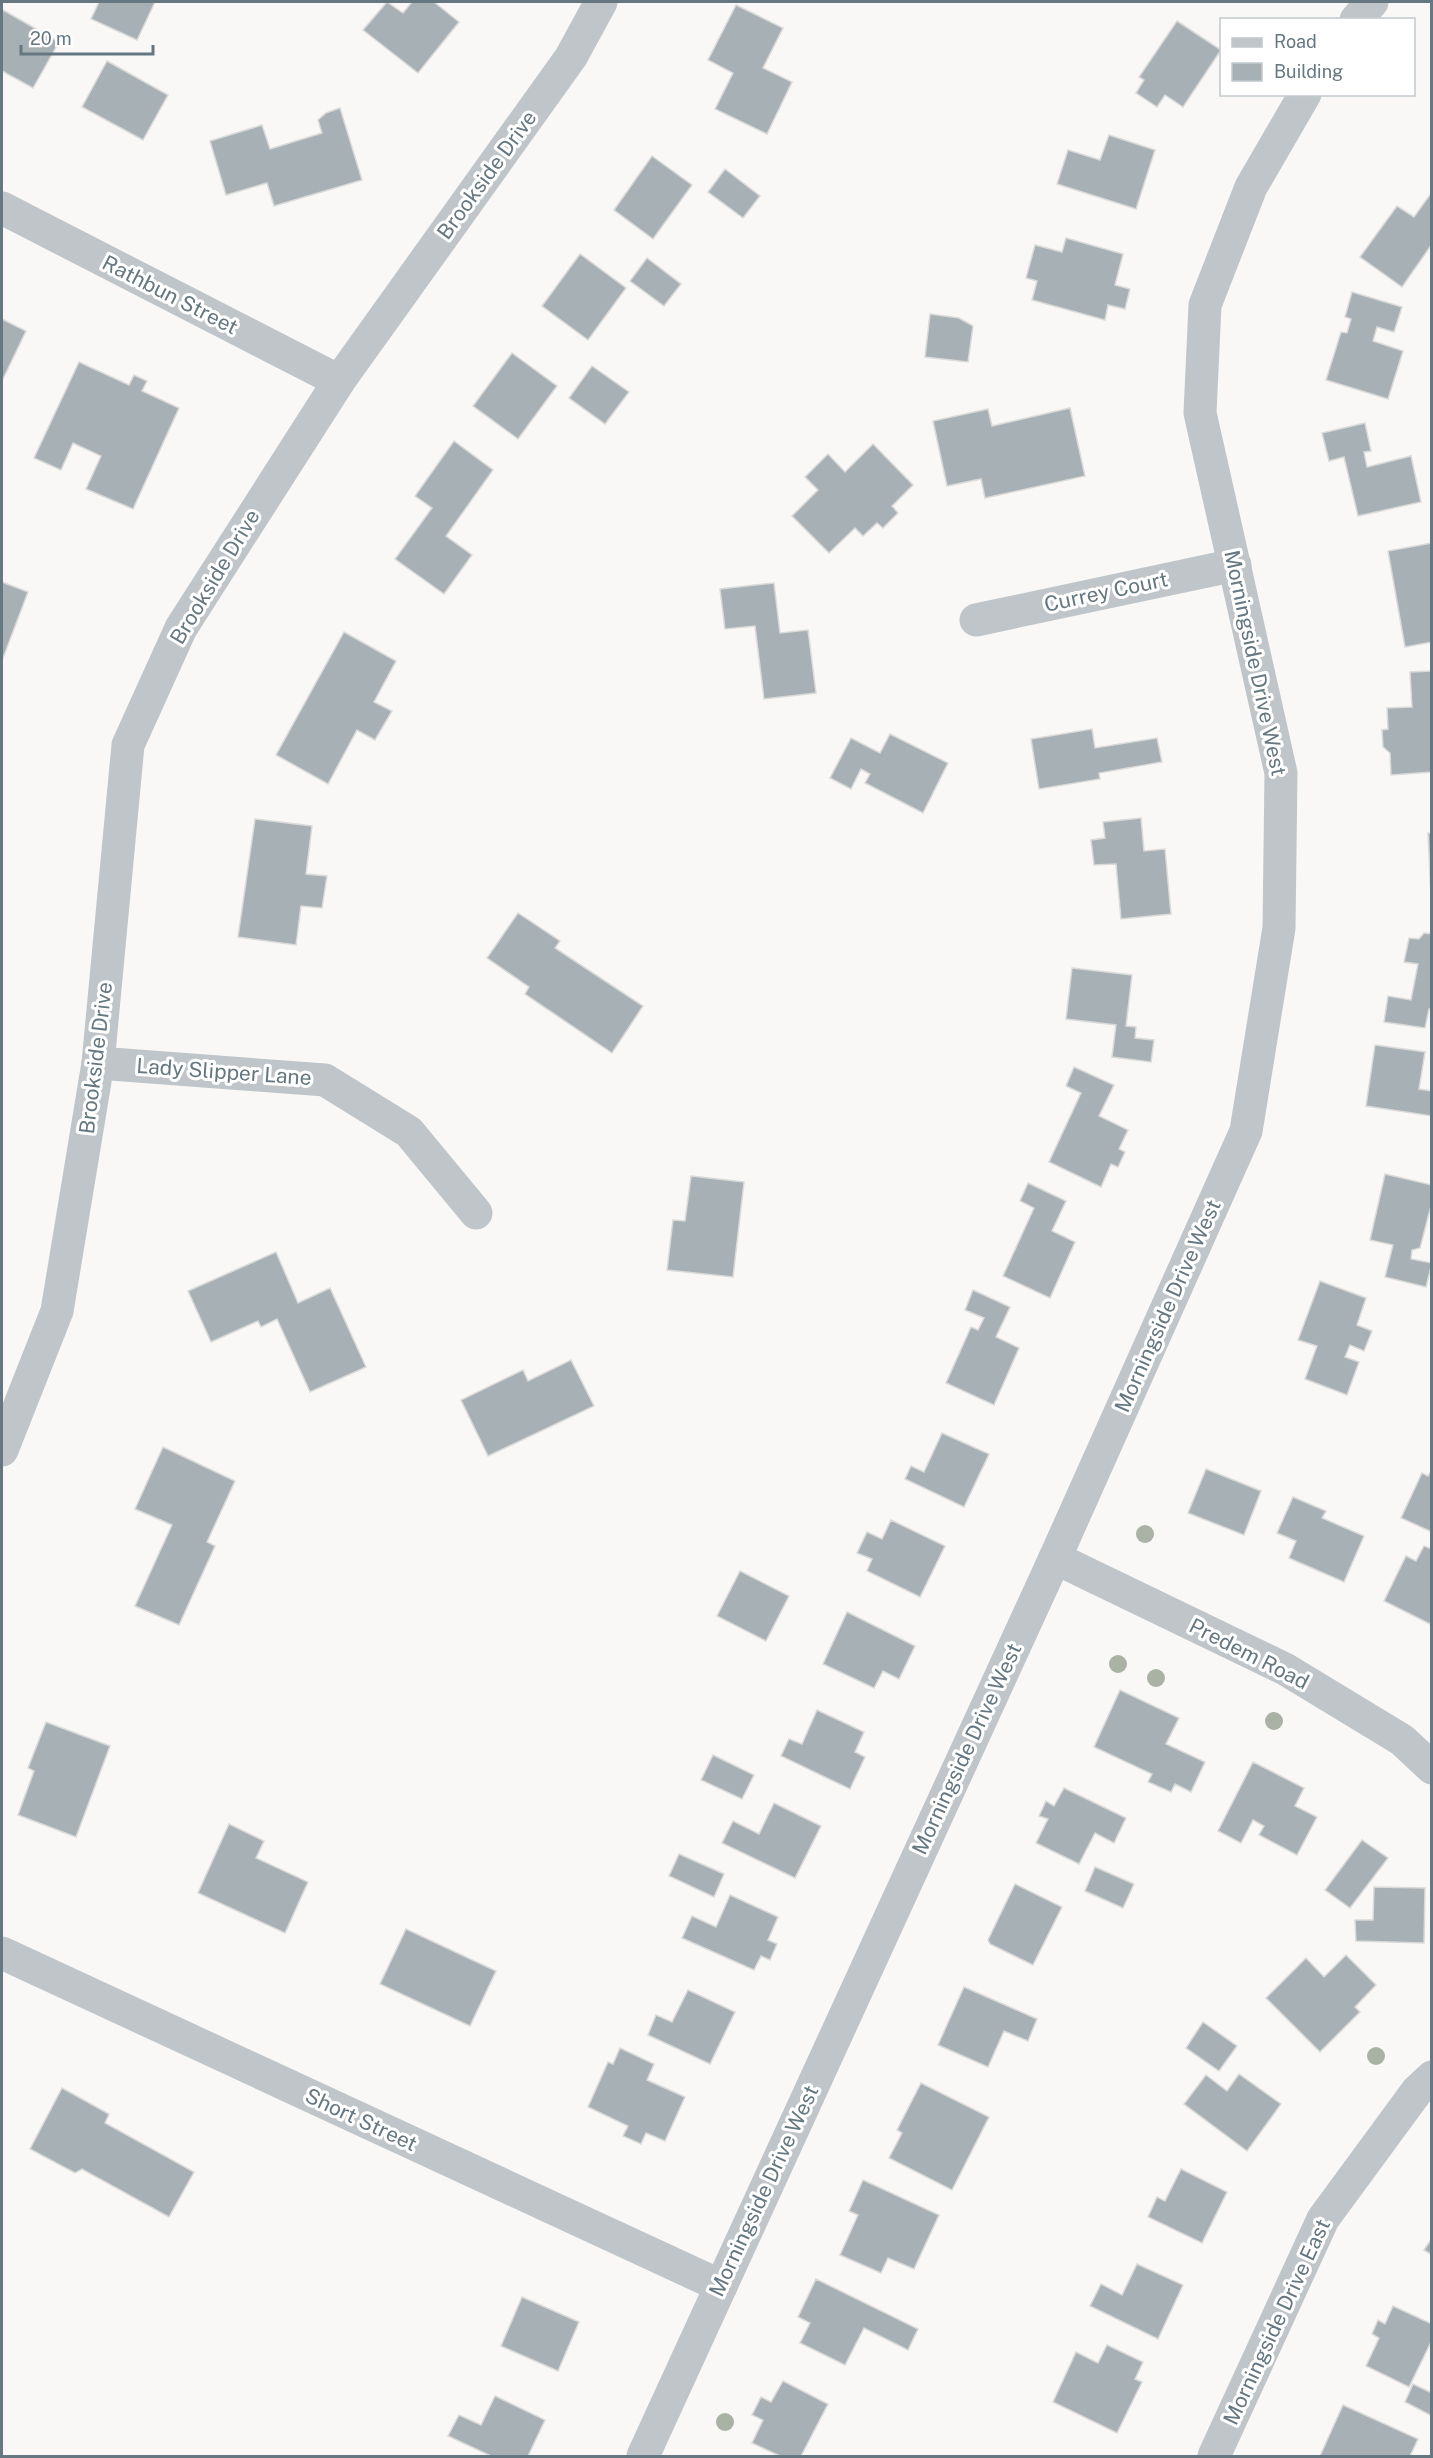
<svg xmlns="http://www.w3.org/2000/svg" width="1433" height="2458" viewBox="0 0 1433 2458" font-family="'Public Sans',sans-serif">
<rect width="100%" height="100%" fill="#f9f8f6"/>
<g fill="#a7b1b5" stroke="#dadad8" stroke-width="1.5">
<polygon points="99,2 155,2 137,40 91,19"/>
<polygon points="387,2 403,13 412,2 434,2 459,22 418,73 363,30"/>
<polygon points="736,5 783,28 763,68 792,82 767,134 715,109 733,73 708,60"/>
<polygon points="3,10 59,42 33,88 2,71 2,14"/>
<polygon points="1177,21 1221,50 1183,107 1165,95 1157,107 1136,93 1144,80 1139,77"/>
<polygon points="107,61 168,95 143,140 82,107"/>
<polygon points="340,108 362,180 274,206 267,183 226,195 210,141 262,125 270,149 322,133 318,120 326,113"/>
<polygon points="1109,135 1155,150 1136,209 1057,184 1068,150 1100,160"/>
<polygon points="652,156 692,185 653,239 614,210"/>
<polygon points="725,169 760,196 743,218 708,192"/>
<polygon points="1432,192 1432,244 1402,287 1360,257 1397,206 1414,217"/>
<polygon points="1066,238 1123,254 1115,285 1130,289 1125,309 1108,305 1105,320 1032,300 1037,281 1026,278 1035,245 1062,252"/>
<polygon points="580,254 626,288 588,340 542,306"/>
<polygon points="647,258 681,284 664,306 630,281"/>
<polygon points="1352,292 1402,307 1394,332 1377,327 1373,341 1403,351 1388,399 1326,380 1341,332 1347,333 1351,319 1345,317"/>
<polygon points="930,314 959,318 973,326 968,362 925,357"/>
<polygon points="2,319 26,331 2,381"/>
<polygon points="512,353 557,386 518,439 473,406"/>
<polygon points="79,362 129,385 134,375 147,381 142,391 179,408 133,509 86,489 101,456 73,443 61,470 34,458"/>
<polygon points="592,366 629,392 605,424 569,398"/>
<polygon points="1070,408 1085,476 985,498 981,479 947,486 933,421 988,409 992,426"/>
<polygon points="1365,423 1371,451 1364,452 1367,467 1411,456 1421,502 1358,516 1344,457 1329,461 1322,433"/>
<polygon points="454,441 493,470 446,536 472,555 444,594 395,559 432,508 415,496"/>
<polygon points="873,444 913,485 892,506 898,513 883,528 877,523 863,536 855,528 829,553 792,516 818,490 805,477 828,454 845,472"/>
<polygon points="1432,543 1432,642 1405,647 1388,551"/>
<polygon points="2,582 28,592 3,658 2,657"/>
<polygon points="774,583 780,633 808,630 816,693 764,699 755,626 725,629 720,589"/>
<polygon points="344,632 396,661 374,702 392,711 375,740 357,730 328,784 276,755"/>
<polygon points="1432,671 1432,772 1391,775 1390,753 1383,747 1382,730 1388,729 1387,708 1412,707 1410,672"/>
<polygon points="1092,729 1095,748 1157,738 1162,762 1099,773 1100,779 1039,789 1031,739"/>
<polygon points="890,734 948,763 923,813 865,783 870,774 861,769 851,789 830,778 851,738 880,753"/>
<polygon points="1141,818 1144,851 1165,849 1171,914 1121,919 1116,864 1094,865 1091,840 1105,838 1103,822"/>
<polygon points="255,819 312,826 306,874 327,876 322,908 301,906 296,945 238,937"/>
<polygon points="1428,833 1432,833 1432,896 1431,896"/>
<polygon points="518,913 560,941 555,948 643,1006 612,1053 525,994 529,987 487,958"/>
<polygon points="1424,933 1432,934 1432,1009 1429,1009 1425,1028 1384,1022 1388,996 1411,1000 1418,964 1404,962 1409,938 1419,939"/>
<polygon points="1072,968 1132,975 1126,1026 1136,1027 1135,1038 1154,1040 1151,1062 1112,1057 1116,1025 1066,1019"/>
<polygon points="1375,1045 1425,1052 1419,1089 1432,1091 1432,1116 1366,1106"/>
<polygon points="1074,1067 1114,1085 1099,1116 1128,1130 1119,1149 1125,1152 1118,1167 1111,1164 1101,1187 1049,1162 1081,1093 1066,1086"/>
<polygon points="1385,1174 1432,1185 1432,1202 1420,1248 1412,1250 1411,1259 1432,1263 1426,1287 1385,1277 1393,1245 1370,1240"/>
<polygon points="691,1176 744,1182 733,1277 667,1270 673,1220 685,1221"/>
<polygon points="1028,1183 1066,1201 1052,1231 1075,1242 1050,1298 1003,1276 1034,1208 1020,1201"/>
<polygon points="276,1252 298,1303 330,1288 366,1367 310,1392 277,1319 261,1327 258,1321 211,1342 188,1291"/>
<polygon points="1320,1281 1366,1298 1357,1325 1372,1331 1364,1351 1350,1345 1345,1357 1359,1362 1347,1395 1305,1379 1317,1346 1298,1340"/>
<polygon points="973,1290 1010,1307 996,1337 1019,1348 994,1405 946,1383 971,1327 978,1330 984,1318 965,1310"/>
<polygon points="571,1360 594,1406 488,1456 461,1400 523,1370 528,1381"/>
<polygon points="942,1433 989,1454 964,1507 905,1479 911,1466 924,1472"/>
<polygon points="163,1447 235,1481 207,1542 215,1546 179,1625 135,1606 172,1525 135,1509"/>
<polygon points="1206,1469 1261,1491 1244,1535 1188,1513"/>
<polygon points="1432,1469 1432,1532 1401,1518 1422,1473 1428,1476"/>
<polygon points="1293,1497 1326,1511 1322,1518 1364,1536 1344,1582 1289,1558 1296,1541 1277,1533"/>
<polygon points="891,1520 945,1546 920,1597 867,1571 872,1559 857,1553 867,1532 882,1539"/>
<polygon points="1424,1546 1432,1549 1432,1625 1384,1601 1406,1556 1416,1561"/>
<polygon points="740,1571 789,1596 766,1641 717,1616"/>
<polygon points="847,1612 915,1646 899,1679 883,1671 874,1688 823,1664"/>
<polygon points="1120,1690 1179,1718 1166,1744 1205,1762 1191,1792 1175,1784 1171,1792 1148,1782 1152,1774 1094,1747"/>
<polygon points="817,1710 864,1732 855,1752 865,1757 850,1789 781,1756 789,1739 802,1744"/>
<polygon points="46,1722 110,1746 76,1837 18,1815 34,1771 28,1768"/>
<polygon points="713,1755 754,1775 742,1799 701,1780"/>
<polygon points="1253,1762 1304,1788 1295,1806 1317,1817 1297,1855 1259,1835 1264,1826 1253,1820 1241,1843 1218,1831"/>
<polygon points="1064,1788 1126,1818 1114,1843 1095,1833 1079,1864 1036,1843 1048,1819 1039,1816 1046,1801 1054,1806"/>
<polygon points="774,1803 821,1826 795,1878 722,1843 733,1821 759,1834"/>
<polygon points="229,1824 264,1841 256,1858 308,1882 285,1933 198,1893"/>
<polygon points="1362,1840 1388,1858 1350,1908 1325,1890"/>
<polygon points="679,1854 724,1874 714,1897 669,1876"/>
<polygon points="1095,1867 1134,1884 1123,1908 1085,1891"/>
<polygon points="1015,1884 1062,1907 1033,1965 990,1944 988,1940"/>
<polygon points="1374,1887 1425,1888 1424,1943 1356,1941 1355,1920 1373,1920"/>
<polygon points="730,1895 778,1917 768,1940 777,1944 770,1960 761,1956 754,1970 682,1938 692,1916 716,1927"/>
<polygon points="406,1929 496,1971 470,2026 380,1984"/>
<polygon points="1346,1955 1376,1985 1355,2007 1360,2012 1320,2052 1266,1998 1306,1958 1324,1977"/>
<polygon points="964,1987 1037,2019 1028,2041 1004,2031 988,2067 938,2045"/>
<polygon points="688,1990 735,2012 710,2064 648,2035 656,2015 672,2022"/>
<polygon points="1203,2022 1237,2046 1219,2071 1186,2048"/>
<polygon points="620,2048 654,2064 647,2080 685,2097 665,2141 646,2133 641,2144 623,2136 628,2126 588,2107 608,2062 613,2064"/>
<polygon points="1239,2074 1281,2104 1247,2151 1184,2104 1206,2075 1227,2091"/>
<polygon points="921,2083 989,2117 952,2190 889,2158 902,2133 897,2130"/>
<polygon points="62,2088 109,2114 105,2123 194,2172 169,2217 82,2169 75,2173 30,2149"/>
<polygon points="1181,2169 1227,2192 1202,2243 1148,2217 1157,2197 1165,2201"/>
<polygon points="863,2180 939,2215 914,2269 888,2258 881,2273 840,2255 858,2215 849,2211"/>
<polygon points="1432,2238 1432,2255 1424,2250"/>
<polygon points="1137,2264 1183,2285 1158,2339 1090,2306 1101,2284 1122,2295"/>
<polygon points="816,2279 918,2329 908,2350 864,2328 845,2365 800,2343 810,2323 798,2317"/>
<polygon points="522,2297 579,2322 558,2371 501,2346"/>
<polygon points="1393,2306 1432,2324 1432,2340 1409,2387 1366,2366 1379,2338 1372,2334 1378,2320 1385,2324"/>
<polygon points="1107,2345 1143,2362 1135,2379 1142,2382 1117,2433 1053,2402 1076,2352 1098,2363"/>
<polygon points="783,2381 828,2404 801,2456 780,2456 752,2443 763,2420 752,2415 761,2397 771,2402"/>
<polygon points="1413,2384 1432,2393 1432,2416 1405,2402"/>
<polygon points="495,2396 545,2420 528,2456 491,2456 448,2436 459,2415 481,2425"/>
<polygon points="1343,2405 1418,2439 1410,2456 1320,2456"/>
</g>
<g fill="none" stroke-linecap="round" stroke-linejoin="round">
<g stroke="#bfc5c8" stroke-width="33">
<polyline points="1356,20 1372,2"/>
<polyline points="2,208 339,381"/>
<polyline points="976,620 1235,565"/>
<polyline points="98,1063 325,1080 409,1132 476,1213"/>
<polyline points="2,1450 57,1311 98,1063 128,745 181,628 339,381 571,57 601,2"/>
<polyline points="1055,1558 1285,1669 1402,1740 1432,1768"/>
<polyline points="2,1953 721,2286"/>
<polyline points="643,2456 1055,1558 1246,1131 1279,928 1281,773 1200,413 1205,305 1251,187 1305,94"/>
<polyline points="1214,2456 1323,2219 1417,2091 1432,2077"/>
</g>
</g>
<g fill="#aab2a5">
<circle cx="1145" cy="1534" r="9"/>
<circle cx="1118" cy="1664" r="9"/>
<circle cx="1156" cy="1678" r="9"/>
<circle cx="1274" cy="1721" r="9"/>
<circle cx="1376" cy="2056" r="9"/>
<circle cx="725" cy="2422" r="9"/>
</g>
<g text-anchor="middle" stroke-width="6" stroke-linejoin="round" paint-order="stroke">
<g font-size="21" fill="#657780" stroke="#fff">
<text transform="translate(487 175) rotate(-54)" y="7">Brookside Drive</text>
<text transform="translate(170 295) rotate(27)" y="7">Rathbun Street</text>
<text transform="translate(215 577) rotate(-59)" y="7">Brookside Drive</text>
<text transform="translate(1106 592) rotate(-12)" y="7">Currey Court</text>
<text transform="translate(1255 663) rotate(78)" y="7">Morningside Drive West</text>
<text transform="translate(96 1058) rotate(-83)" y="7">Brookside Drive</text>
<text transform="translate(224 1072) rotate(4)" y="7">Lady Slipper Lane</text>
<text transform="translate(1168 1306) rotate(-66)" y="7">Morningside Drive West</text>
<text transform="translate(1249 1654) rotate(27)" y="7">Predem Road</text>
<text transform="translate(967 1749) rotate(-65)" y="7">Morningside Drive West</text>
<text transform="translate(361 2120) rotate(25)" y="7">Short Street</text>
<text transform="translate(764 2191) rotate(-65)" y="7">Morningside Drive West</text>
<text transform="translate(1277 2322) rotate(-65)" y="7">Morningside Drive East</text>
</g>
</g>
<rect width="1433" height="2458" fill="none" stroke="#657780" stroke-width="6"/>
<rect x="1220" y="18" width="195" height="78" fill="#ffffff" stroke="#c1c9cc" stroke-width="1.5"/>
<rect x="1232" y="38" width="30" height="9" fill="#bfc5c8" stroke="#c1c9cc" stroke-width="1.5"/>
<text x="1274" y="48" font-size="18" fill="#657780">Road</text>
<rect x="1232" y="63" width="30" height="18" fill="#a7b1b5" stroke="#c1c9cc" stroke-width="1.5"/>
<text x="1274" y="78" font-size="18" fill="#657780">Building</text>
<path d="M21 45v9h132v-9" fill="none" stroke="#657780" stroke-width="3"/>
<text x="30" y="45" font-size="18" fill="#657780" stroke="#ffffff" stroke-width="4.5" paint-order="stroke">20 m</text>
</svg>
